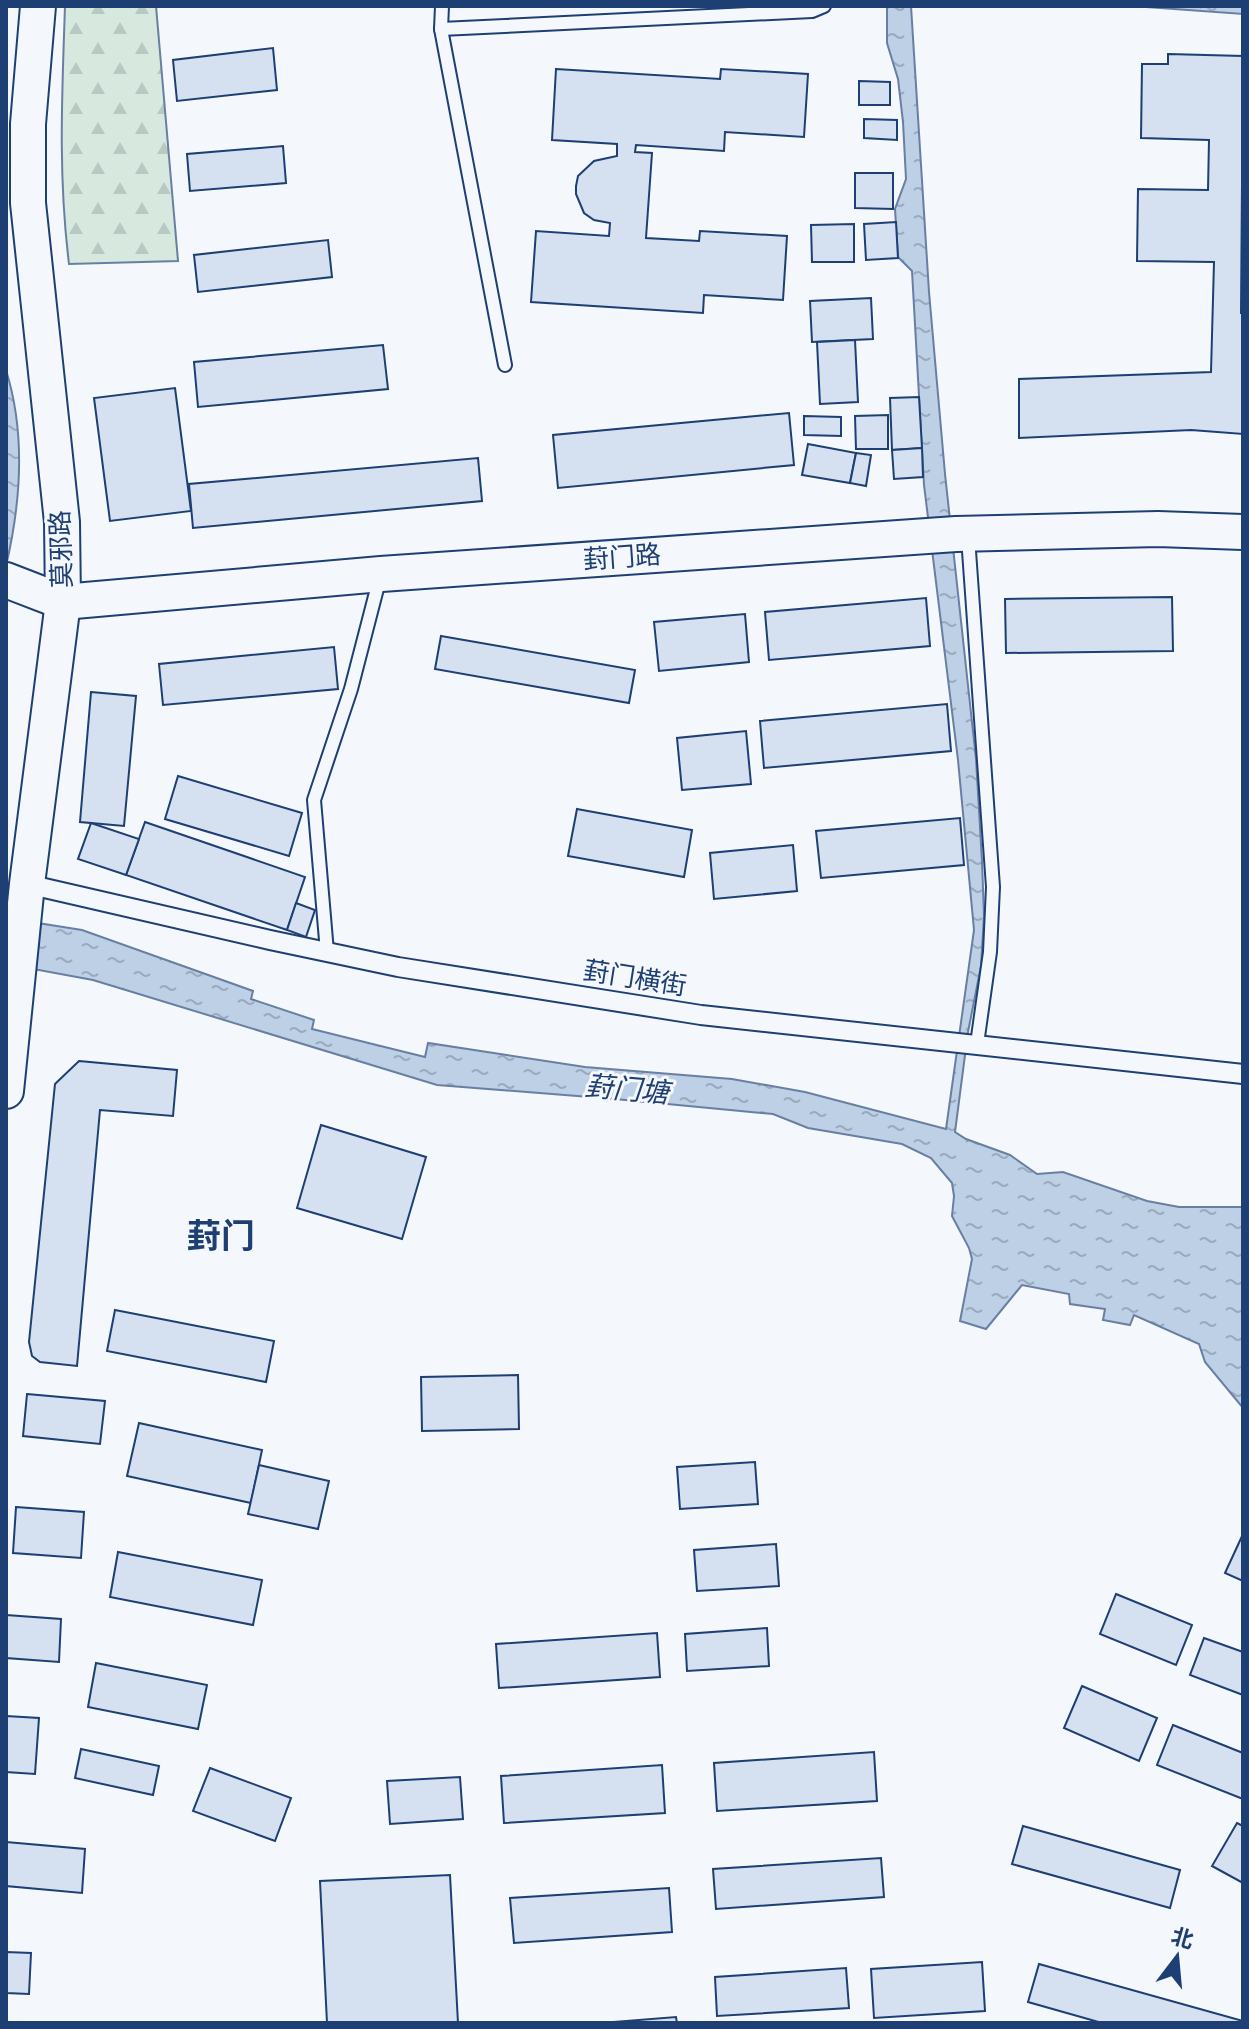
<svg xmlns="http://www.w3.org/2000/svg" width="1249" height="2029" viewBox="0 0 1249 2029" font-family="'Playfair Display','Noto Sans SC',serif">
<defs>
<pattern id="forest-firs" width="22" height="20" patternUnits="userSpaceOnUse" patternTransform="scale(2)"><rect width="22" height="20" fill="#d7e8df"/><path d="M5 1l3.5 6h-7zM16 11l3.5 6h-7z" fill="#b8c8c3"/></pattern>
<pattern id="water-ripples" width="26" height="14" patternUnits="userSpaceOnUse" patternTransform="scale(2)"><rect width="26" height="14" fill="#bed0e5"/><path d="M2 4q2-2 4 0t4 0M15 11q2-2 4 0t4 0" fill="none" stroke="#9aaabe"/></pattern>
</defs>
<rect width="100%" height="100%" fill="#f4f7fb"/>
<path fill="url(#forest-firs)" stroke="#687fa3" stroke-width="2" d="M65,6H156L178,261L69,264C58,175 62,95 65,6Z"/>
<g fill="url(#water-ripples)" stroke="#687fa3" stroke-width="2">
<polygon points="887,6 911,6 929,292 945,474 976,759 982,861 984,916 981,966 968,1032 955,1132 966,1139 1010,1155 1037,1174 1063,1172 1147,1201 1179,1207 1243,1207 1243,1408 1205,1362 1199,1344 1134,1315 1130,1325 1103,1320 1105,1309 1070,1304 1069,1294 1022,1285 986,1329 960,1321 972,1259 969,1248 952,1216 954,1196 952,1183 931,1158 902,1144 808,1128 773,1114 615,1099 437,1085 93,980 6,964 6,918 82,930 253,991 251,999 314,1020 312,1029 425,1057 428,1043 585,1067 732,1079 805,1092 946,1129 974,930 958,760 924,485 912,271 898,257 895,209 906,179 903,122 898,79 887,43"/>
<polygon points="1132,6 1243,6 1243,14"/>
<path d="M6,370C26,434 21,502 6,566Z"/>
</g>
<g fill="#d5e0f0" stroke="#1d3f73" stroke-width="2">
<polygon points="273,48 277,90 177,101 173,60"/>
<polygon points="1168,54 1243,56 1241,313 1243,313 1243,434 1191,430 1019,438 1019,379 1211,372 1214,262 1137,261 1138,189 1208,190 1209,140 1141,138 1142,64 1168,64"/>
<polygon points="556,69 720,79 721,69 808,74 804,137 725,132 724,151 636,145 635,152 652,153 646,238 699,241 700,231 787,236 783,300 704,295 703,313 531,302 536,231 609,236 610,223 594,220 584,213 576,194 576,186 578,176 594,161 617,156 617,144 552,140"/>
<polygon points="859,81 890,82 890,105 859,105"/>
<polygon points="864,119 897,120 897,140 864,138"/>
<polygon points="283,146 286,183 190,191 187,154"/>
<polygon points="855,173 893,173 893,209 855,208"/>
<polygon points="896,222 898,258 866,260 864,224"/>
<polygon points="854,224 854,262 812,262 811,225"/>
<polygon points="328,240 332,277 198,292 194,255"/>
<polygon points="871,298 873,339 812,342 810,301"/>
<polygon points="855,340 858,402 820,404 817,342"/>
<polygon points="383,345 388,389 198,407 194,362"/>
<polygon points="175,388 191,511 110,521 94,398"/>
<polygon points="919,397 922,448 892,450 890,398"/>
<polygon points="789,413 794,465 558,488 553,435"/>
<polygon points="888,415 888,449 856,449 855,416"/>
<polygon points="804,416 841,417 841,436 804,435"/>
<polygon points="808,444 856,453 850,483 802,475"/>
<polygon points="922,448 923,477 894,479 892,450"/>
<polygon points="856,453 871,455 866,486 850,483"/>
<polygon points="478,458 482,501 193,528 189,484"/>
<polygon points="1172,597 1173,651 1006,653 1005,599"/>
<polygon points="926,598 930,646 769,660 765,612"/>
<polygon points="745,614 749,662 659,671 654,622"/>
<polygon points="441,636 635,670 629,703 435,669"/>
<polygon points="334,647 338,689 163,705 159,664"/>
<polygon points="91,692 136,696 124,826 80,822"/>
<polygon points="947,704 951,751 764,768 760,721"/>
<polygon points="746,731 751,784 682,790 677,738"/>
<polygon points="178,776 302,813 289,856 165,819"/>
<polygon points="577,809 692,830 684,877 568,856"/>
<polygon points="960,818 964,865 821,878 816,831"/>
<polygon points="145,822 305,877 287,930 126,875"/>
<polygon points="91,823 139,839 126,875 78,859"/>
<polygon points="793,845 797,891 714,899 710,853"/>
<polygon points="296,903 315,910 306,937 287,930"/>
<polygon points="79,1061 177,1070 173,1116 100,1110 77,1366 40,1362 32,1356 29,1342 55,1084"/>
<polygon points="321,1125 426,1157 402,1239 297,1208"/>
<polygon points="115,1310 274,1341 266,1382 107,1351"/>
<polygon points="518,1375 519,1429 422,1431 421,1377"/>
<polygon points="27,1394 105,1401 100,1444 23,1436"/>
<polygon points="139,1423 262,1450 251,1503 127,1476"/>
<polygon points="755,1462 758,1504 680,1509 677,1467"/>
<polygon points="259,1465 329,1481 318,1529 248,1514"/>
<polygon points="16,1507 84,1512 81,1558 13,1553"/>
<polygon points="1243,1534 1243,1581 1225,1573"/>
<polygon points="776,1544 779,1586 697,1591 694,1550"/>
<polygon points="118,1552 262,1580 253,1625 110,1597"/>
<polygon points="1116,1594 1192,1625 1176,1665 1100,1634"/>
<polygon points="6,1615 61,1619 59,1662 6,1658"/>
<polygon points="767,1628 769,1666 687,1671 685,1634"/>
<polygon points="657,1633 660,1677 499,1688 496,1644"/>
<polygon points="1204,1638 1243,1652 1243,1695 1190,1675"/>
<polygon points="96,1663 207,1685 198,1729 88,1707"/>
<polygon points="1082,1686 1157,1718 1139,1761 1064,1728"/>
<polygon points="6,1716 39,1718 35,1774 6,1772"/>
<polygon points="1173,1725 1243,1753 1243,1799 1157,1765"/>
<polygon points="81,1749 159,1766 153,1795 75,1778"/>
<polygon points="874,1752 877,1801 717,1811 714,1763"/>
<polygon points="662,1765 665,1813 504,1823 501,1776"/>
<polygon points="210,1768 291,1798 275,1841 193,1811"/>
<polygon points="460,1777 463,1819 390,1824 387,1781"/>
<polygon points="1237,1823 1243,1826 1243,1883 1212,1866"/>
<polygon points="1023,1826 1180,1870 1170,1908 1012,1864"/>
<polygon points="6,1842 85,1849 82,1893 6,1886"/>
<polygon points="881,1858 884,1897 716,1909 713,1869"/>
<polygon points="450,1875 458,2023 327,2023 320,1881"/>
<polygon points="669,1888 672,1932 514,1943 510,1898"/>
<polygon points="6,1952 31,1953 29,1994 6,1993"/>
<polygon points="982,1962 985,2011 874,2018 871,1969"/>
<polygon points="1039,1964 1243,2021 1243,2023 1102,2023 1028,2002"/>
<polygon points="846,1968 849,2008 717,2016 715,1977"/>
<polygon points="676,2017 677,2023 601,2023"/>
</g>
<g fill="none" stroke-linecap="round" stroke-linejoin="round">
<defs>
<g id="service">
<polyline points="442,6 441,29 505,365"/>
<polyline points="441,29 812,11 824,6"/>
<polyline points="968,537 993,887 990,952 977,1044"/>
<polyline points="327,952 314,800 351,689 380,577"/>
</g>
<polyline id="pedestrian" points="27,884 270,940 398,967 701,1015 1243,1074"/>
<g id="secondary">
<polyline points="6,580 63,602 381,574 956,534 1158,529 1243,532"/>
<polyline points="6,1091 27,884 63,602 62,522 28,203 28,124 38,6"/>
</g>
</defs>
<use href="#service" stroke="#1d3f73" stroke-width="16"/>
<use href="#pedestrian" stroke="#1d3f73" stroke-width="22"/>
<use href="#secondary" stroke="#1d3f73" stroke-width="38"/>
<use href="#service" stroke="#f4f7fb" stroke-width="12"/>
<use href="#pedestrian" stroke="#f4f7fb" stroke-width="18"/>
<use href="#secondary" stroke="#f4f7fb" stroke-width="34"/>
</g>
<g text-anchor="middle" stroke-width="6" stroke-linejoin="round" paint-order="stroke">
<g font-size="26" fill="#1d3f73" stroke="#f4f7fb">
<text transform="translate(61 549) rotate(-92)" y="9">莫邪路</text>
<text transform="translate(622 557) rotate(-4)" y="9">葑门路</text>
<text transform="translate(635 978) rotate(9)" y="9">葑门横街</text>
</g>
<g font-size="28" font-style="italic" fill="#1d3f73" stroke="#f4f7fb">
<text transform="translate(627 1089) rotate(5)" y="10">葑门塘</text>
</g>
<g font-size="34" font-weight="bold" fill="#1d3f73" stroke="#f4f7fb">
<text x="221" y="1248">葑门</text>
</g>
</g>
<rect width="1249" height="2029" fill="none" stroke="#1d3f73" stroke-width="16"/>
<g transform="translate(1177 1957) rotate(16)" stroke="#f4f7fb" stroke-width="6" paint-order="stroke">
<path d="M0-6L14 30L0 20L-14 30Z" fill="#1d3f73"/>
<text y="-12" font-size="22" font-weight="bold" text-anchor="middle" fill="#1d3f73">北</text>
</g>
</svg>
